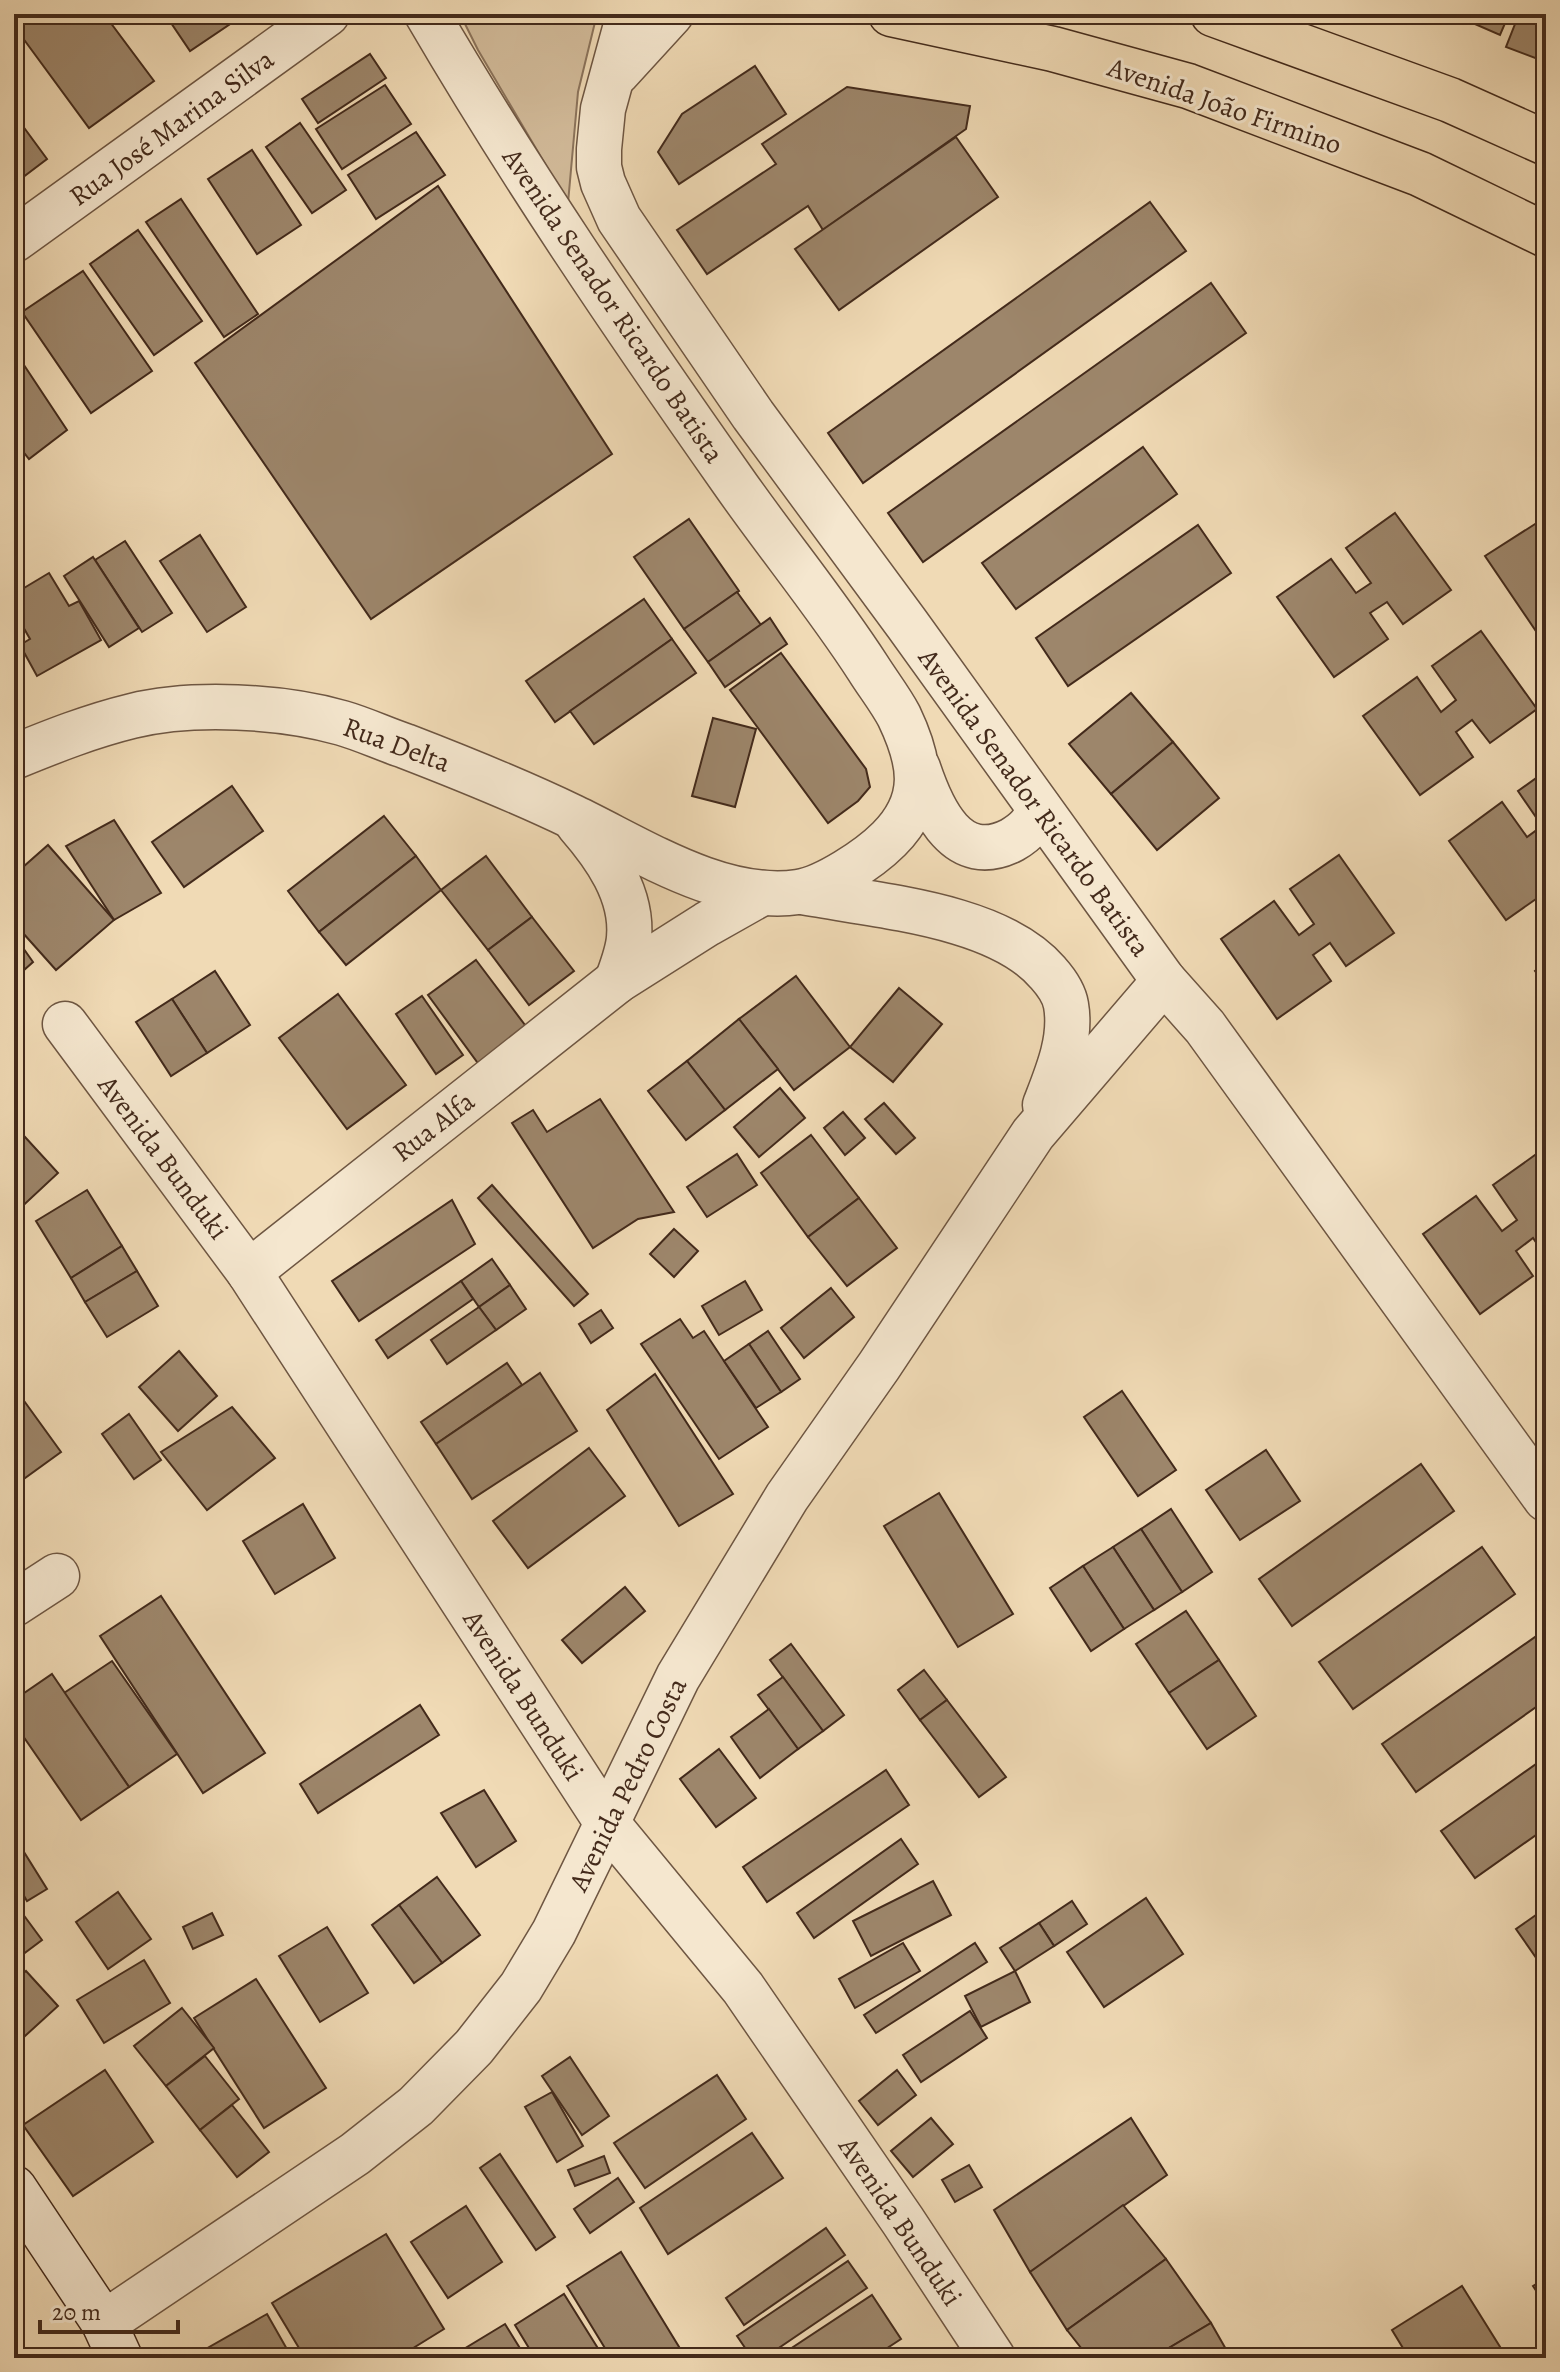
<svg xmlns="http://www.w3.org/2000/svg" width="1560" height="2372" viewBox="0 0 1560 2372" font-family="Alegreya,serif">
<rect width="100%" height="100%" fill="#f0dab5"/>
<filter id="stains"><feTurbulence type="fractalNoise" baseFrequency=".0025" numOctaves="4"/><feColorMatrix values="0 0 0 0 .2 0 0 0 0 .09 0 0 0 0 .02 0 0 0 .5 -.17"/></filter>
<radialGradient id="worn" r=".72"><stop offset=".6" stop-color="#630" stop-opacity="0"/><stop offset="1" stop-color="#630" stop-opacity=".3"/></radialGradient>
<polygon fill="#d3bc9b" stroke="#8b735b" stroke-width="2" points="460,14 597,14 578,92 568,203 478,50"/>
<g fill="#9d866b" stroke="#432a1b" stroke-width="2">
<polygon points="14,14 104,14 154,81 89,128 14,26"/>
<polygon points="165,14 245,14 190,51"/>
<polygon points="1452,14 1509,14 1500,35"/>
<polygon points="1519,14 1546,14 1546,62 1506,47"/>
<polygon points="370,54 386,78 318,123 302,99"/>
<polygon points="755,66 786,114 679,184 658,152 682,114"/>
<polygon points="385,85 411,124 342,169 316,129"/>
<polygon points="847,87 970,106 966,129 823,230 808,206 707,274 677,230 776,164 762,144"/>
<polygon points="14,114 47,159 14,184"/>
<polygon points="300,123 346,190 312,213 266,147"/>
<polygon points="416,132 445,175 376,219 348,175"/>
<polygon points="956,137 998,197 839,310 795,249"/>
<polygon points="252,150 301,225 257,254 208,179"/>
<polygon points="438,186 612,454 371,619 195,363"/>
<polygon points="181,199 258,314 224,337 146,222"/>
<polygon points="1150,202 1186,251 863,483 828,433"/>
<polygon points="138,230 202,321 154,355 90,264"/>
<polygon points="83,271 152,371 91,413 22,312"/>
<polygon points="1211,283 1246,333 923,562 888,513"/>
<polygon points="14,350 67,430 29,459 14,440"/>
<polygon points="1143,447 1177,494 1016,609 982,563"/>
<polygon points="1395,513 1451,590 1403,624 1387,602 1370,613 1388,639 1334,677 1277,597 1331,559 1356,593 1371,583 1346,548"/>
<polygon points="1546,517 1546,646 1485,556"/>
<polygon points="689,519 739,591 684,629 634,557"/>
<polygon points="1198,525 1231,573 1068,686 1036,638"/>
<polygon points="200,535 246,607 207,632 160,561"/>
<polygon points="125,541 172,613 142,632 95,560"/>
<polygon points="93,557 139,628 109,647 64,576"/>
<polygon points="49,573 69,606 79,601 101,640 37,676 20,645 30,639 14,611 14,594"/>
<polygon points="737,592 761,625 708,662 684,629"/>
<polygon points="644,599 672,639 555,722 526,681"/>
<polygon points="770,618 787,644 725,687 708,662"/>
<polygon points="1481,631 1537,709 1490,743 1472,720 1456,732 1473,757 1420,795 1363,716 1417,677 1441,712 1456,700 1432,666"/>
<polygon points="672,639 696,673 594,744 570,711"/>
<polygon points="781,653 866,769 870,787 858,801 828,823 730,690"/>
<polygon points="1131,693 1173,742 1111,794 1069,744"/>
<polygon points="713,718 756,729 735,807 692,796"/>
<polygon points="1173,742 1219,798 1157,850 1111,794"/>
<polygon points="1546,771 1546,854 1541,857 1546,863 1546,892 1506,920 1449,841 1502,802 1527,837 1542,826 1518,791"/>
<polygon points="232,786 263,831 184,887 152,842"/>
<polygon points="384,816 416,856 319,932 288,891"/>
<polygon points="114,820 161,893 114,920 66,846"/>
<polygon points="48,845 114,920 56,970 14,923 14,875"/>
<polygon points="1339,855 1394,933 1346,966 1330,943 1313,955 1331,981 1277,1019 1221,939 1274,901 1299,935 1314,924 1290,889"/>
<polygon points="416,856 441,890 346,965 319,932"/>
<polygon points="486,856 532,917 488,950 441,890"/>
<polygon points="532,917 574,971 529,1005 488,950"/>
<polygon points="14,935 33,962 14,979"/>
<polygon points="476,960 528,1029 480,1066 428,995"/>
<polygon points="1546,962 1546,986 1535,971"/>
<polygon points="215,971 250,1025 207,1053 172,999"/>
<polygon points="796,976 850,1047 794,1090 739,1019"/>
<polygon points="899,988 942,1024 893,1082 850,1047"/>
<polygon points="338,994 406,1085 347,1129 279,1038"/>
<polygon points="422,996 463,1055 436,1074 396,1014"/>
<polygon points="172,999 207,1053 171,1076 136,1022"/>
<polygon points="739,1019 778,1069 725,1110 687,1061"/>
<polygon points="687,1061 725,1110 686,1140 648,1091"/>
<polygon points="780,1088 805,1118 759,1157 734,1127"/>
<polygon points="600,1099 674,1212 638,1219 593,1248 512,1123 533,1110 547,1132"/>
<polygon points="884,1103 915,1138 896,1154 865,1119"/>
<polygon points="843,1112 865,1138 845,1155 824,1128"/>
<polygon points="14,1125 58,1173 14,1214"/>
<polygon points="811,1135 859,1198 808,1237 761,1173"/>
<polygon points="1542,1150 1546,1156 1546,1257 1533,1238 1516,1251 1533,1276 1480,1314 1423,1234 1476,1196 1502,1231 1517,1220 1493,1185"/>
<polygon points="737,1154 757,1185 707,1217 687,1187"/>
<polygon points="492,1185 588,1294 574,1306 478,1198"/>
<polygon points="87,1190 122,1246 71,1278 36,1221"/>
<polygon points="859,1198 897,1248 847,1286 808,1237"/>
<polygon points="452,1200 475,1244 359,1321 332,1281"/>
<polygon points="674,1229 698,1251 674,1277 650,1254"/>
<polygon points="122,1246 137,1271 85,1302 71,1278"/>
<polygon points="492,1259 510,1285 479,1307 461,1281"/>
<polygon points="137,1271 158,1306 107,1337 85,1302"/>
<polygon points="461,1281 473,1299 388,1358 376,1340"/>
<polygon points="745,1281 762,1310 719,1335 702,1306"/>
<polygon points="510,1285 526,1309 496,1330 479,1307"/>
<polygon points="831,1288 854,1317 804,1358 781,1328"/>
<polygon points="479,1307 496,1330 447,1364 431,1340"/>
<polygon points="601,1310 613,1328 591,1343 579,1324"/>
<polygon points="680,1319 693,1338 704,1331 768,1427 719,1459 641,1344"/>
<polygon points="768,1331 800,1379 781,1392 749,1344"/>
<polygon points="749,1344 781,1392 756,1408 724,1361"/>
<polygon points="179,1351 217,1396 178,1431 139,1387"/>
<polygon points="507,1363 522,1385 436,1444 421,1422"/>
<polygon points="540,1373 577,1431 472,1499 436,1444"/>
<polygon points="655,1374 733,1494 679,1526 607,1410"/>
<polygon points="14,1387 61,1452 14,1486"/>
<polygon points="1122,1391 1176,1470 1138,1496 1084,1417"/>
<polygon points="232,1407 275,1458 207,1510 161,1452"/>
<polygon points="129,1414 161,1460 134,1479 102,1434"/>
<polygon points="589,1448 625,1496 528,1568 493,1521"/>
<polygon points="1266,1450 1300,1501 1240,1540 1206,1490"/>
<polygon points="1421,1464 1454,1511 1292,1626 1259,1579"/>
<polygon points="939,1493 1013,1614 958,1647 884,1526"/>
<polygon points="303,1504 335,1558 275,1594 243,1541"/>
<polygon points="1171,1509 1212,1572 1182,1592 1141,1529"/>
<polygon points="1141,1529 1182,1592 1154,1610 1113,1547"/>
<polygon points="1113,1547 1154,1610 1124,1629 1083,1566"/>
<polygon points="1482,1547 1515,1594 1353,1709 1319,1662"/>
<polygon points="1083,1566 1124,1629 1091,1651 1050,1588"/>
<polygon points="625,1587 645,1611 582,1663 562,1640"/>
<polygon points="161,1596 265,1753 203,1793 100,1636"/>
<polygon points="1186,1611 1219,1660 1169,1693 1136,1644"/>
<polygon points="1545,1630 1546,1700 1416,1792 1382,1744"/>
<polygon points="791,1644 844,1715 823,1731 770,1660"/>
<polygon points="1219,1660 1256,1716 1207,1749 1169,1693"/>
<polygon points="112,1661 177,1754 129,1787 64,1693"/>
<polygon points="924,1670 947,1700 920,1720 898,1690"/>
<polygon points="52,1674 129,1787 81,1820 14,1723 14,1700"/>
<polygon points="783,1677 823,1731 798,1749 758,1695"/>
<polygon points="947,1700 1006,1777 979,1797 920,1720"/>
<polygon points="420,1705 439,1735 318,1813 300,1784"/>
<polygon points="769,1709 798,1749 760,1778 731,1737"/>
<polygon points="719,1749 756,1798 716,1827 680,1779"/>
<polygon points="1546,1757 1546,1828 1475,1878 1441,1831"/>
<polygon points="886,1770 909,1805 767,1902 743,1867"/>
<polygon points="484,1790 516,1841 476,1867 441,1813"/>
<polygon points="14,1836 47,1889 27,1901 14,1879"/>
<polygon points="901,1839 918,1864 814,1938 797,1913"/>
<polygon points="437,1877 480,1935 442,1963 399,1905"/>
<polygon points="933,1881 951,1915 871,1956 853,1921"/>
<polygon points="118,1892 151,1939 108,1969 76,1922"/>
<polygon points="1146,1898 1183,1954 1104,2007 1067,1952"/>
<polygon points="1072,1901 1087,1924 1054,1946 1039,1923"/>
<polygon points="14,1902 42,1940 14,1961"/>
<polygon points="399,1905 442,1963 414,1983 372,1925"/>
<polygon points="1546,1908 1546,1972 1516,1929"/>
<polygon points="212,1913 223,1935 193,1949 183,1927"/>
<polygon points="1039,1923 1054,1946 1015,1971 1000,1948"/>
<polygon points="327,1927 368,1993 320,2022 279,1956"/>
<polygon points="903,1943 920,1971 855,2008 839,1979"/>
<polygon points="975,1943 987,1962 876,2033 864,2015"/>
<polygon points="144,1960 170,2003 104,2043 77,2000"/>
<polygon points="26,1971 58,2006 14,2046 14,1981"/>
<polygon points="1015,1971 1030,2002 981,2027 965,1996"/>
<polygon points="256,1979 326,2088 264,2128 194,2018"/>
<polygon points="182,2008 214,2048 166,2086 134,2046"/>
<polygon points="970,2011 987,2038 921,2082 903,2055"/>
<polygon points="205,2056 239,2099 200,2130 166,2086"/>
<polygon points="570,2057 609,2116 582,2135 542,2076"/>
<polygon points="105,2070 153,2142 73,2196 23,2125"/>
<polygon points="897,2070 916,2095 878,2125 859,2101"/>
<polygon points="717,2075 746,2119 645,2188 614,2143"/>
<polygon points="552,2092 583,2146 557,2162 525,2107"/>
<polygon points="232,2105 269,2152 237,2177 200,2130"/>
<polygon points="931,2118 953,2144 913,2177 891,2151"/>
<polygon points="1131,2118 1167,2175 1030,2272 994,2210"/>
<polygon points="752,2133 783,2178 668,2254 640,2208"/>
<polygon points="500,2154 555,2237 536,2250 480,2168"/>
<polygon points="604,2156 610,2173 575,2186 568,2170"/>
<polygon points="969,2165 982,2187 955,2202 942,2180"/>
<polygon points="618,2178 634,2202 590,2233 574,2209"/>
<polygon points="1123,2205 1166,2259 1067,2330 1030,2272"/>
<polygon points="466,2206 502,2262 448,2298 411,2242"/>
<polygon points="826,2228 845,2255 744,2325 726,2298"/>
<polygon points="386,2234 444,2329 397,2358 305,2358 272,2303"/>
<polygon points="621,2252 684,2355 680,2358 611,2358 567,2286"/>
<polygon points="1166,2259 1211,2323 1152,2358 1089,2358 1067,2330"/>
<polygon points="848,2261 867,2288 764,2358 752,2358 737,2336"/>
<polygon points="1546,2278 1546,2306 1533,2286"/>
<polygon points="1462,2286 1507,2358 1409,2358 1392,2330"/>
<polygon points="564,2294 604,2358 535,2358 515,2325"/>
<polygon points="872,2295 901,2339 872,2358 778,2357"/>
<polygon points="267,2314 292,2358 190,2358"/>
<polygon points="1211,2323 1231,2358 1152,2358"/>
<polygon points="505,2324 526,2358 457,2358 454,2355"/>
<polygon points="14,2331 30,2358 14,2358"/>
</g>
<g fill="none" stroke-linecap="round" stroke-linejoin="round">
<defs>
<g id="street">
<polyline points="629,14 603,109 599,149 599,167 603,183 619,219 753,415 907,624 1164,981 1205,1027 1546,1499"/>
<polyline points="617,73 671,14"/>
<polyline points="14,240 327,14"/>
<path d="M14,757C53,741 91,726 132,716C193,701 282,706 342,723C363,729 384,739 405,746C462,768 519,791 573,817C640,849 721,903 798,892C825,888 869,859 889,839C928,800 921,762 899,716C890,699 878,684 868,668C826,603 777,544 733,481C626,329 521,175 427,14"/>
<path d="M918,768C932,810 957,868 1012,840C1026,832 1035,823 1039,808"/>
<path d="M578,824C605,855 633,894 629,938C628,952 622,967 617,981"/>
<path d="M802,892C876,906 998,914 1048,973C1056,982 1064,993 1066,1005C1072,1039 1057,1074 1045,1105"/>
<polyline points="65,1024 249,1272 607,1823 743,1988 903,2221 993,2358"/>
<polyline points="249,1272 617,981 707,924 762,893"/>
<polyline points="14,1604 57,1576"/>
<polyline points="104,2323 355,2154 416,2106 474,2047 521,1987 554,1932 678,1677 787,1497 879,1366 1033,1134 1164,981"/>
</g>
<polyline id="secondary" points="14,2188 104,2323 120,2358"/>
<g id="primary">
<polyline points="891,14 1053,49 1188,86 1420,174 1546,235"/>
<polyline points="1213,14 1450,100 1546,143"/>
</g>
</defs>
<use href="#street" stroke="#6e5642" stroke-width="47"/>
<use href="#secondary" stroke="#432a1b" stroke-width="47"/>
<use href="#primary" stroke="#432a1b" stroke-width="47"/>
<polyline stroke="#432a1b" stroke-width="5" stroke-dasharray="6 4" stroke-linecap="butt" points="1115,14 1133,20"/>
<use href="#street" stroke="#f5e7cf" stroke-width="44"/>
<use href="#secondary" stroke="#f5e7cf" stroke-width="44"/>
<use href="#primary" stroke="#f0dab5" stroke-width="44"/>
</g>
<g text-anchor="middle" stroke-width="6" stroke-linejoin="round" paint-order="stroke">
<g font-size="28" fill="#432a1b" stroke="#f5e7cf">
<text transform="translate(1225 105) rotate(19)" y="10">Avenida João Firmino</text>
<text transform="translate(171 127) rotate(-36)" y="10">Rua José Marina Silva</text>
<text transform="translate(614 305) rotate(56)" y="10">Avenida Senador Ricardo Batista</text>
<text transform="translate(397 744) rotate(20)" y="10">Rua Delta</text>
<text transform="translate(1035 802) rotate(54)" y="10">Avenida Senador Ricardo Batista</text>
<text transform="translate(433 1126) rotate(-38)" y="10">Rua Alfa</text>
<text transform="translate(164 1157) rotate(53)" y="10">Avenida Bunduki</text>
<text transform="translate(524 1695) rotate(57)" y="10">Avenida Bunduki</text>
<text transform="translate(627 1784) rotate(-64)" y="10">Avenida Pedro Costa</text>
<text transform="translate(901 2221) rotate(56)" y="10">Avenida Bunduki</text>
</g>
</g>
<rect width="1560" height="2372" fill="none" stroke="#f0dab5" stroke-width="48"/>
<rect x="16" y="16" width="1528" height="2340" fill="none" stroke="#432a1b" stroke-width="4"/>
<rect x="24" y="24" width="1512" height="2324" fill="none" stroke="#432a1b" stroke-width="2"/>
<path d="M40 2320v12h138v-12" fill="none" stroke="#432a1b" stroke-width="4"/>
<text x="52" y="2320" font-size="24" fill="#432a1b" stroke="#f5e7cf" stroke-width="6" paint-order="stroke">20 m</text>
<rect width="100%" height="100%" filter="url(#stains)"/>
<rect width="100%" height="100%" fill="url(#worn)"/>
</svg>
